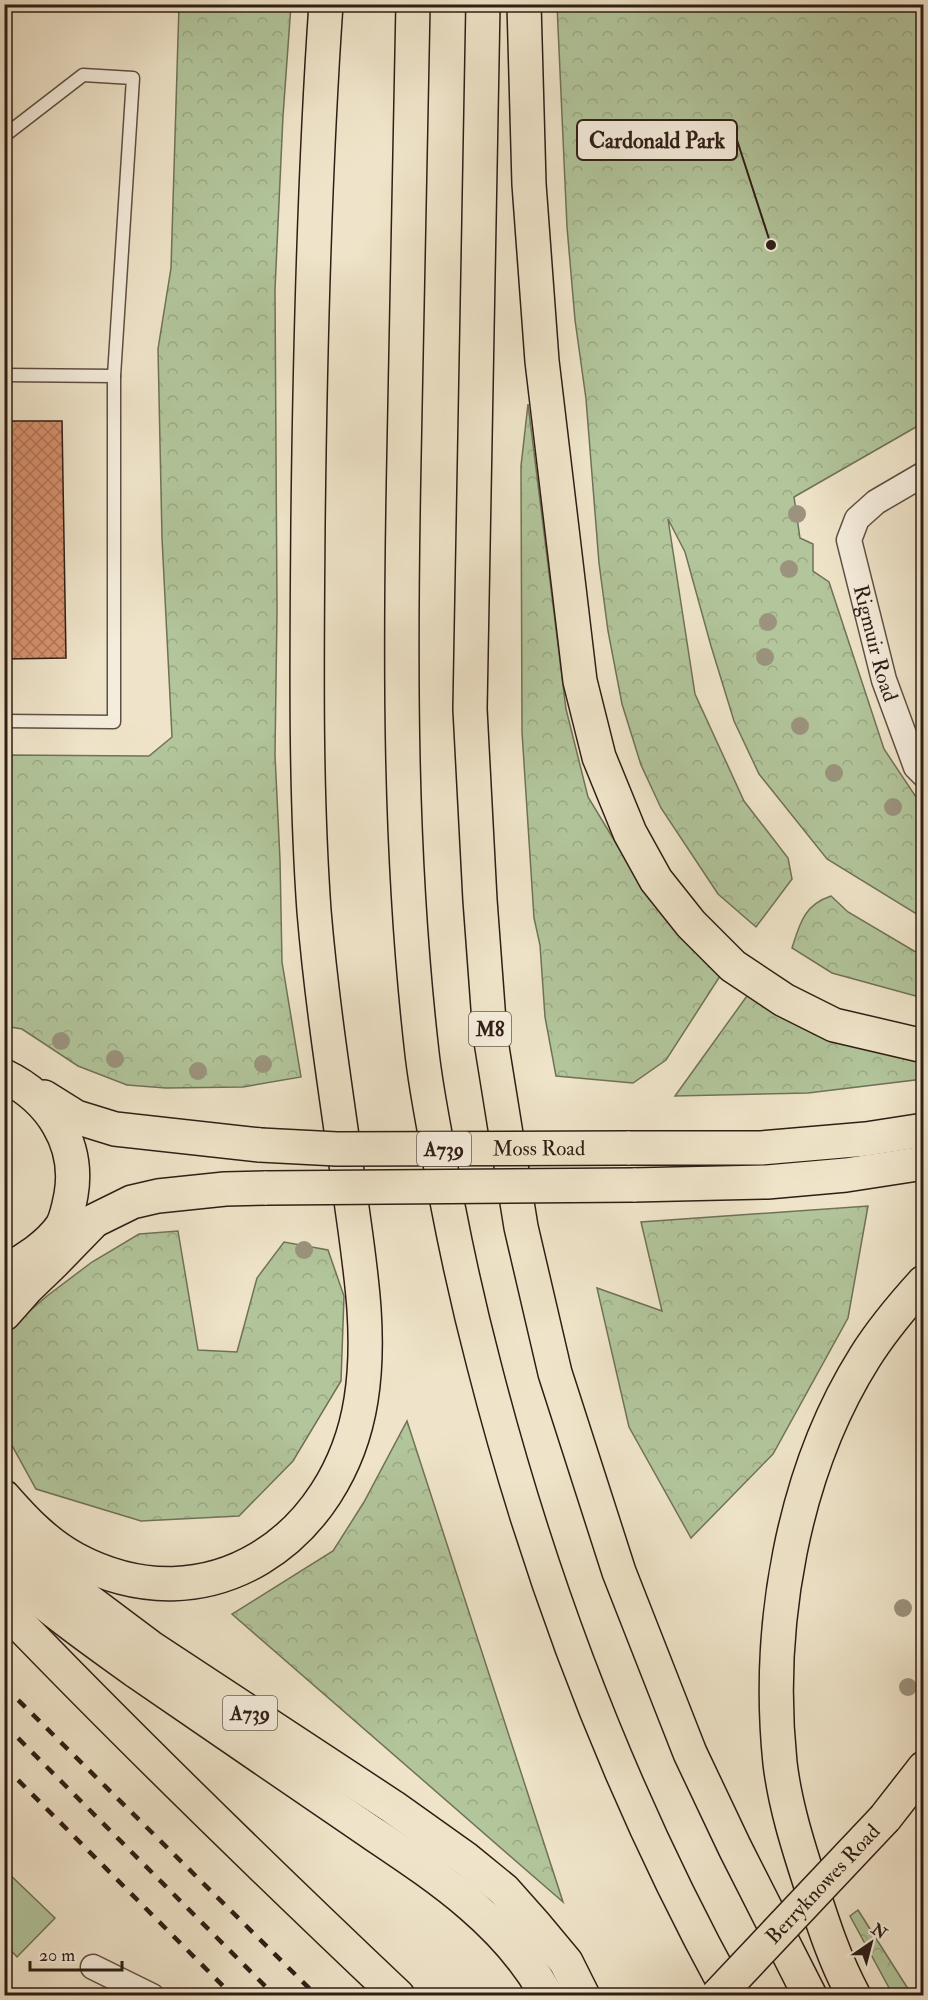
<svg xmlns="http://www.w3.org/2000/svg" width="928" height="2000" viewBox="0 0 928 2000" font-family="'IM FELL Double Pica',serif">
<defs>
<pattern id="forest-crowns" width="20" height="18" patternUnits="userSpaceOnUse" patternTransform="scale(1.5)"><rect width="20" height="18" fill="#b2c59b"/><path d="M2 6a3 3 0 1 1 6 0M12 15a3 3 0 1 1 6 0" fill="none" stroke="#99a985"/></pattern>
<pattern id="building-cross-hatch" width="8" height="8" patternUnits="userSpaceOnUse" patternTransform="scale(1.5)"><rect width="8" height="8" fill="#d9926f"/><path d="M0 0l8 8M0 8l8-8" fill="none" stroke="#b0775a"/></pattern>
</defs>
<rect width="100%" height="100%" fill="#efe4c9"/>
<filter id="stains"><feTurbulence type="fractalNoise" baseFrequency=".00333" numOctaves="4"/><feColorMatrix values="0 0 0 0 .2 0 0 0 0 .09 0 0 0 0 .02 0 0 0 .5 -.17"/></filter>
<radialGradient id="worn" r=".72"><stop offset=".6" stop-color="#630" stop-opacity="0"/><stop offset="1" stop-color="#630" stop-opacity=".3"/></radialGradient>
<g fill="url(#forest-crowns)" stroke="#707258" stroke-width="1.5">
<polygon points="179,5 291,5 283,116 275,289 277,611 275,755 280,860 282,962 301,1077 243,1087 166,1088 127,1085 78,1066 22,1029 5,1026 5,755 149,756 172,737 162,538 158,349 171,268"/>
<polygon points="557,5 923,5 923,423 794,497 800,538 813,544 813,571 829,582 884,749 920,803 923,805 923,918 827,859 759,774 734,721 711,646 685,552 668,519 695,694 744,801 788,858 792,879 756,927 718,894 661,808 641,765 622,704 608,631 599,563 586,399 575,320 567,227"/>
<polygon points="528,404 566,709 588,797 640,883 722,973 666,1060 633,1083 556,1076 545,1017 540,945 534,918 522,732 521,466"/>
<path d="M831,896L848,912L914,951L923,954V998L832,973L792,948C800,923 804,905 831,896Z"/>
<polygon points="752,989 923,1055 923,1079 808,1093 675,1096"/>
<polygon points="868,1206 848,1318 773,1454 691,1538 629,1427 597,1288 662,1311 641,1222"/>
<polygon points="178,1231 198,1350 237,1352 257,1278 284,1242 328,1250 344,1296 341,1381 293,1461 239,1516 141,1521 36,1489 9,1440 12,1326 47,1296 92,1262 139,1234"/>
<polygon points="407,1421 563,1902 232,1614 333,1551 364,1502"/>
<polygon points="858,1910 912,1995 893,1995 850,1916"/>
</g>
<polygon fill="#b2c59b" stroke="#707258" stroke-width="1.5" points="4,1869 55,1918 17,1957 5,1944"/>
<g fill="url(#building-cross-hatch)" stroke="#2f1e16" stroke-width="1.5">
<polygon points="4,421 62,421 66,658 4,659"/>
<polygon points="924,554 924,569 919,567"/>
</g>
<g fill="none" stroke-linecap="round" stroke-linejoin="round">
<defs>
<g id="service">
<polyline points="4,136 83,75 133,78 114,376"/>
<polyline points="4,375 114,376 114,722 4,721"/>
<polyline points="924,1899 924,1901"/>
</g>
<g id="minor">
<path id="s1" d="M924,474L876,502L857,519L849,540L884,680L916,767L924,775"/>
<polyline points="93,1967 152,1996"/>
</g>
<g id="primary">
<path d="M4,1076C50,1098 80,1143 71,1195C69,1205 67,1217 62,1226C49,1245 25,1261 4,1271"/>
<polyline points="44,1097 76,1117 115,1129 260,1145"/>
<polyline points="627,1148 761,1148 866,1139 924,1130"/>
<polyline points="633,1185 767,1182 846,1175 924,1163"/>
<polyline points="65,1235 132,1202 158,1196 225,1189 267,1188"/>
<polyline points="4,1526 26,1552 54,1575 150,1647 393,1807 466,1859 504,1890 536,1926 566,1962 583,1996"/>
<path d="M4,1569C13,1578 23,1585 32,1593C65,1621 101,1646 137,1672C214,1725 291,1778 369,1831C436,1876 507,1922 547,1996"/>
<polyline points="885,1818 924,1768"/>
</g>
<g id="motorway">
<path d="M413,4C410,155 407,306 404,457C400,656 399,855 422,1053C425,1080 430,1107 435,1134C448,1212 464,1289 484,1365C540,1584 622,1798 731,1996"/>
<polyline points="483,4 470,709 480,900 490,1035 521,1227 555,1373 619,1572 690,1753 735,1848 810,1996"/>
<polyline points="524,4 529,184 542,361 580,681 599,757 630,833 656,880 691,924 733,966 784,1000 834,1025 924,1046"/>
<polyline points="4,1314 27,1288 55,1261 91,1224"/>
<path d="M4,1497C25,1521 47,1544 75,1559C208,1630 339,1539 361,1400C372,1331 359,1261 350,1193C337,1099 322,1006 314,911C305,783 307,653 308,524C310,351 314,177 326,4"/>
<path d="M4,1608C132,1741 264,1869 398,1996"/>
<path d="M854,1996C835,1961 823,1924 811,1886C798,1846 785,1805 780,1763C766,1628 792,1473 865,1357C882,1330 903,1305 924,1282"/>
</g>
</defs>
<use href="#service" stroke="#5f5043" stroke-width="15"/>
<use href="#minor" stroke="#5f5043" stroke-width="27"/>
<use href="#primary" stroke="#2f1e16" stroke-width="36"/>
<use href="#motorway" stroke="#2f1e16" stroke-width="36"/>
<use href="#service" stroke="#f5eddc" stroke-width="12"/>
<use href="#minor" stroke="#f5eddc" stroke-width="24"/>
<use href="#primary" stroke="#efe4c9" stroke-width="33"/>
<use href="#motorway" stroke="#efe4c9" stroke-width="33"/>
<g stroke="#2f1e16" stroke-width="4.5" stroke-dasharray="10 10" stroke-linecap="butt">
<polyline points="4,1686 317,1996"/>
<polyline points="4,1724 275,1996"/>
<polyline points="4,1766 233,1996"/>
</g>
<defs>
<g id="primary-bridge">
<path id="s2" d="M260,1145L337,1149L627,1148"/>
<polyline points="267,1188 633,1185"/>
<path id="s3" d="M717,1996L885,1818"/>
</g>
</defs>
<use href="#primary-bridge" stroke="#2f1e16" stroke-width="36" stroke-linecap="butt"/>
<use href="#primary-bridge" stroke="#efe4c9" stroke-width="33"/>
</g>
<g fill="#9b937d">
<circle cx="797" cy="514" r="9"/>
<circle cx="789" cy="569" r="9"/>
<circle cx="768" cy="622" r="9"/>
<circle cx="765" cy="657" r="9"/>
<circle cx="800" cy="726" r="9"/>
<circle cx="834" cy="773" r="9"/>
<circle cx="893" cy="807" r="9"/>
<circle cx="61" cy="1041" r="9"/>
<circle cx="115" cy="1059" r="9"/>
<circle cx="263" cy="1064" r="9"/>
<circle cx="198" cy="1071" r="9"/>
<circle cx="304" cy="1250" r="9"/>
<circle cx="903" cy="1608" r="9"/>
<circle cx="908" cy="1687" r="9"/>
</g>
<g text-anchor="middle" stroke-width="5" stroke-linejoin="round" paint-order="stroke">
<g fill="#f5eddc" stroke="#6a5c51" stroke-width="1.5">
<rect x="469" y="1012" width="42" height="34" rx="4.5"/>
<rect x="417" y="1132" width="54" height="34" rx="4.5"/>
<rect x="223" y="1696" width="54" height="34" rx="4.5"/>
</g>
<g font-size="20" font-weight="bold" fill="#2f1e16">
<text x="490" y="1036">M8</text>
<text x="444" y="1156">A739</text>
<text x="250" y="1720">A739</text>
</g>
<g font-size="21" fill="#2f1e16" stroke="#f5eddc">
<text dy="7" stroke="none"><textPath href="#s1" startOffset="210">Rigmuir Road</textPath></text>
<text dy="7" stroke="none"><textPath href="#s2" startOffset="279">Moss Road</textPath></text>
<text dy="7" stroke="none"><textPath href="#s3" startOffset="154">Berryknowes Road</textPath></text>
</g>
</g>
<path fill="none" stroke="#2f1e16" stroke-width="2" d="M771 245L737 140"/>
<circle fill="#2f1e16" stroke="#f5eddc" stroke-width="2" cx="771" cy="245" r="6"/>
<rect fill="#f5eddc" stroke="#2f1e16" stroke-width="2" x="577" y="120" width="160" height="40" rx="6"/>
<g font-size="22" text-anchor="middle" font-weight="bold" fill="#2f1e16">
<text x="657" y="148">Cardonald Park</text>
</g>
<rect width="928" height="2000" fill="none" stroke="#efe4c9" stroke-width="24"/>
<rect x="6" y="6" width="916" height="1988" fill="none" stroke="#2f1e16" stroke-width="3"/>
<rect x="12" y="12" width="904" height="1976" fill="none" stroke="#2f1e16" stroke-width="1.5"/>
<g transform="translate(871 1943) rotate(35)" stroke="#f5eddc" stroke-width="4.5" paint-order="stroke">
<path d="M0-4.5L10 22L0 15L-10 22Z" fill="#2f1e16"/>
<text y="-9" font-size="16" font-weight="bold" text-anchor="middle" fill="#2f1e16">N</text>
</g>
<path d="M30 1961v9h92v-9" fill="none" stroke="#2f1e16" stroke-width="3"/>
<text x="39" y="1961" font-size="18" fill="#2f1e16" stroke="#f5eddc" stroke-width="4.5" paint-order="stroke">20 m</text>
<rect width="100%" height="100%" filter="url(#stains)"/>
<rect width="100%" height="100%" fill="url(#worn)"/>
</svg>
